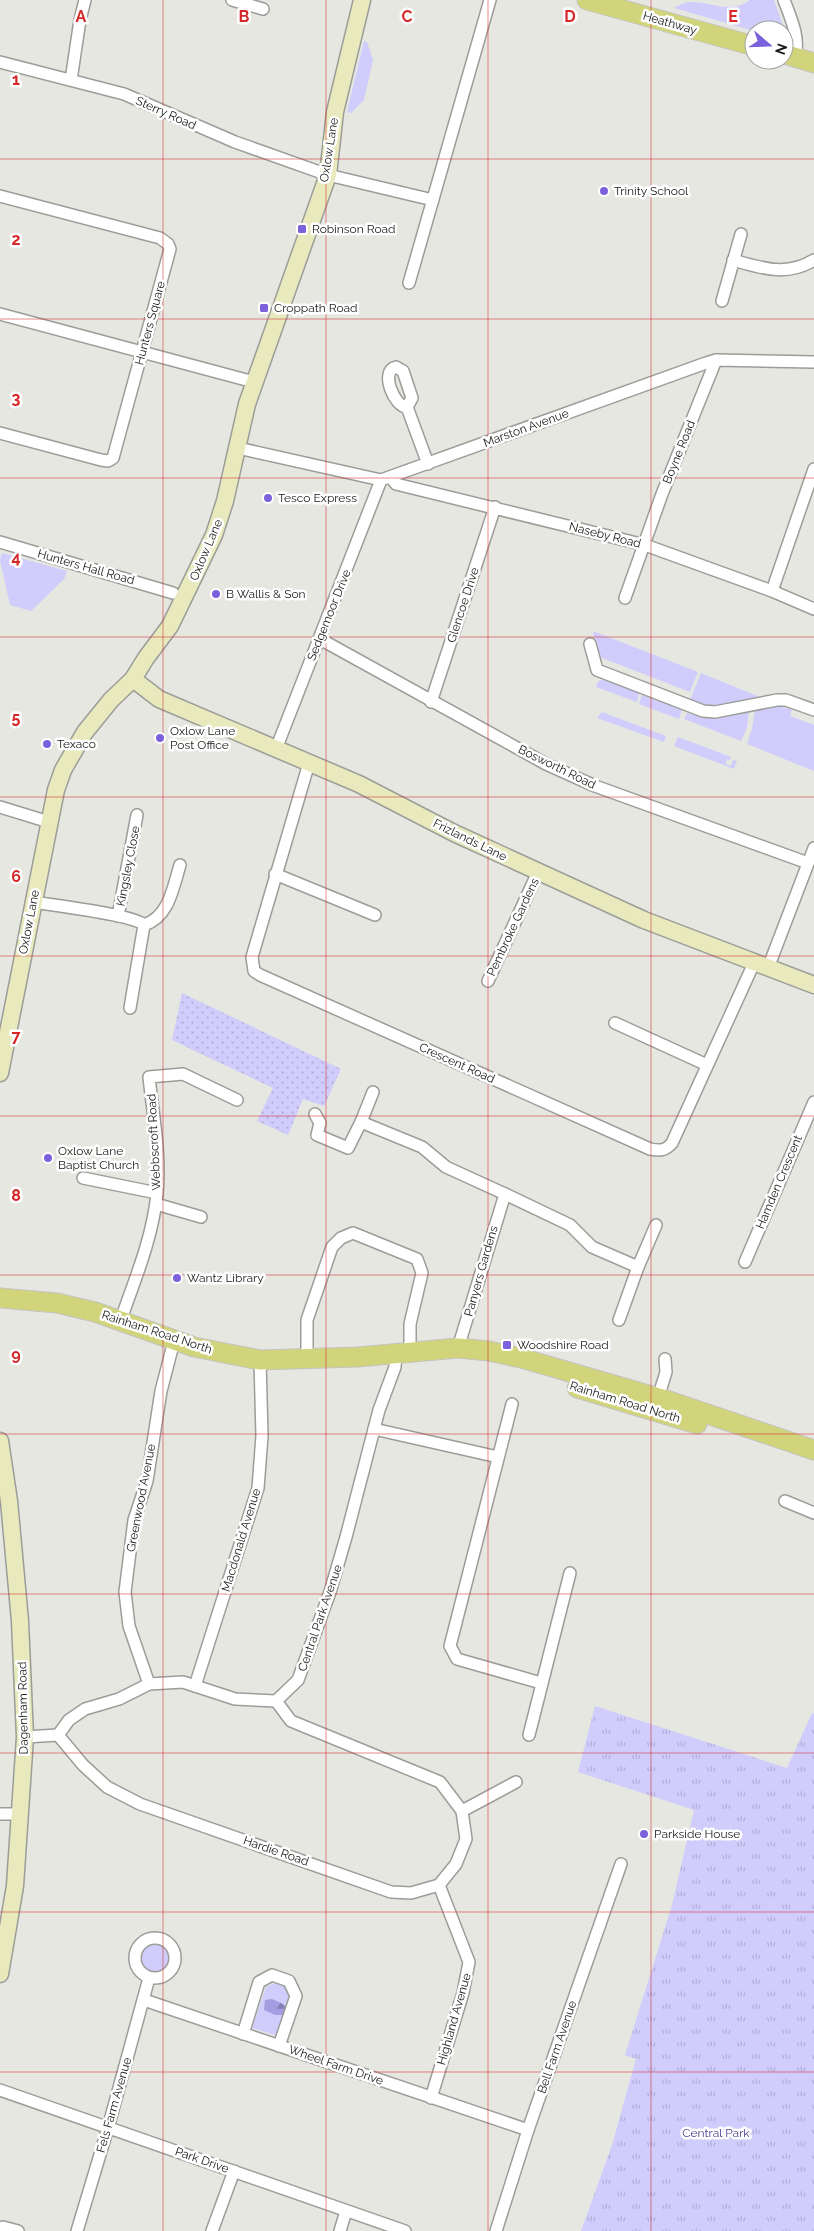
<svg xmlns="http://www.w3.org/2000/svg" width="814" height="2231" viewBox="0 0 814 2231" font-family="Raleway,sans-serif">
<defs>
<pattern id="forest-firs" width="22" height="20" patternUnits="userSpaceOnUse" patternTransform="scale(1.25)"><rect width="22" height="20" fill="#a59de1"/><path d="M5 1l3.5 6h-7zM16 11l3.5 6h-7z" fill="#867fb6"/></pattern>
<pattern id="park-tufts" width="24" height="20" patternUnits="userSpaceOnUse" patternTransform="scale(1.25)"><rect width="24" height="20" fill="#d0ccfb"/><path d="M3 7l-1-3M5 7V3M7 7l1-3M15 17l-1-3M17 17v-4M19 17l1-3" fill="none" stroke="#b2afd7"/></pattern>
<pattern id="garden-dots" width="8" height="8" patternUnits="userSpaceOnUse" patternTransform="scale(1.25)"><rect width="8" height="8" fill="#d0ccfb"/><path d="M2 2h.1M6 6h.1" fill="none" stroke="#b2afd7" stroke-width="1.8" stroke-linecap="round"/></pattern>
</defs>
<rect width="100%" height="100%" fill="#e7e7e2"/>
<g fill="#d0ccfb">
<path d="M750,0H774L786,33V38H784V30L754,31L674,8C678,6 684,2 689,2C711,1 730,15 750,0Z"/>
<polygon points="364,41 367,42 373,60 364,100 351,113 347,112"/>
<polygon points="2,553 67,571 64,579 31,611 10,605 0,560"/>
<polygon points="593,631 698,672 690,692 597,656"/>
<polygon points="701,673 762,698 712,708 689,702"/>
<polygon points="602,679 639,693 637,702 596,687 598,682"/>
<polygon points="642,695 682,710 679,719 639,704"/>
<polygon points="777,706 792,709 790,716 814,725 814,771 747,744 752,729 755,710"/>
<path d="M749,711L747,728L741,741L684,719L687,713C709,720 726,716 749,711Z"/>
<polygon points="602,712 666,736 664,742 597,718"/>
<polygon points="678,737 731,757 730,760 727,759 726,764 731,766 733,760 737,761 734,769 674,746"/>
<circle cx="155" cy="1958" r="18"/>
<polygon points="277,1982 288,1985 292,1997 278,2036 252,2028 266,1987"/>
</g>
<polygon fill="url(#forest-firs)" points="272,1999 281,2003 287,2007 283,2015 275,2015 264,2010 265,2000"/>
<polygon fill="url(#park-tufts)" points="595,1706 787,1768 812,1713 814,1714 814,2231 581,2231 612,2145 636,2059 625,2055 672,1905 694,1810 578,1772"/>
<polygon fill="url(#garden-dots)" points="182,993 341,1069 324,1106 303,1099 288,1135 257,1121 273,1088 172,1040"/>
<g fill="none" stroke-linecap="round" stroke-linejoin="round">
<defs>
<g id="street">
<polyline points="232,0 263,9"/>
<path d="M784,0C791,19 800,37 795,57"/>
<polyline points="0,62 124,94 235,142 328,175 433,200"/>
<polyline points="71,80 80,20 85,0"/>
<polyline points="0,196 160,238 168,244 170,249 113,458 108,461 101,460 0,433"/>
<path d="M733,260C761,268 787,277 814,260"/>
<polyline points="409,283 490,0"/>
<polyline points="722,301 741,234"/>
<polyline points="0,314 254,382"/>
<path d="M407,407L412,398L403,371L396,367C379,371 395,408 407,407L428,464"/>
<polyline points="238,448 381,480 706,363 716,360 814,362"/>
<polyline points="391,478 396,484 645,545 772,591 814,609"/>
<polyline points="0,542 173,593"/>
<polyline points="772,591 814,469"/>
<polyline points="625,598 662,494 716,360"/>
<polyline points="320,639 546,764 595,786 808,863"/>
<polyline points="590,644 597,670 703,711 715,712 777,700 786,700 814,710"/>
<polyline points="431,702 495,507"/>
<polyline points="276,749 381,480"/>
<path d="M309,763L252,957L254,971L260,975L650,1149C660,1151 665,1151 672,1143L754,963"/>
<polyline points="0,807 49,822"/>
<polyline points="275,874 375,915"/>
<path d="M33,902C52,905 135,915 144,925"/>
<polyline points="118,916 137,815"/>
<path d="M144,925C169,917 173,888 180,865"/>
<polyline points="768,968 814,848"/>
<polyline points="488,981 538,872"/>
<polyline points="130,1008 144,925"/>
<polyline points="615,1023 707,1065"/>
<polyline points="315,1114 320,1123 317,1135 348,1148 361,1122 422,1147 446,1167 505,1194 458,1348"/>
<polyline points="361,1122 373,1092"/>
<polyline points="83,1178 157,1193"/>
<polyline points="505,1194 570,1225 592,1247 638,1267 656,1225"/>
<polyline points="156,1204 201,1217"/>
<polyline points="745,1262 814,1102"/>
<polyline points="619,1320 638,1267"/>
<path d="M120,1322C135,1279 152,1240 157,1194C161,1156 153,1115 149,1077L183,1074L237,1100"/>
<polyline points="307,1359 307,1320 332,1247 341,1238 353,1233 417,1259 422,1273 410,1324 410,1352"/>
<polyline points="658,1398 666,1372 665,1359"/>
<polyline points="512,1404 450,1646 457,1659 541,1683"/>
<polyline points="374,1429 498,1457"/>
<polyline points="785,1501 814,1513"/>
<polyline points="149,1684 129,1626 125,1592 134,1520 147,1481 161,1391 174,1341"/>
<polyline points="195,1686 258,1488 262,1436 260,1360"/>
<polyline points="58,1735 83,1765 107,1787 140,1804 391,1892 411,1893 439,1885 456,1864 466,1839 462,1811 440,1782 291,1721 276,1701"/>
<polyline points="529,1735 570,1573"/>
<polyline points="25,1737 58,1735 69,1720 85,1709 119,1699 149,1684 183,1682 235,1699 276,1701 298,1680 330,1592 346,1537 379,1410 395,1367 396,1353"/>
<polyline points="462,1811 516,1782"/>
<polyline points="0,1814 20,1814"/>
<circle cx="155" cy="1958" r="20"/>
<polyline points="144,2000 528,2130"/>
<polyline points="243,2034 259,1982 272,1975 289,1981 296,1996 279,2046"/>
<polyline points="0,2090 405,2231"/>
<polyline points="431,2098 463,1993 469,1962 439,1885"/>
<polyline points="3,2227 18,2231"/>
<polyline points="77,2231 108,2128 149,1978"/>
<polyline points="212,2231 234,2171"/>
<polyline points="340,2231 346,2211"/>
<polyline points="496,2231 528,2130 621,1864"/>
</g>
<g id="secondary">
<polyline points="133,679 159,699 359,784 454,833 644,920 814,985"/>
<polyline points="0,1073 56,790 63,770 85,732 111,700 133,679 146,658 170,626 214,535 225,501 247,404 328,175 335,112 362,0"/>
<polyline points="0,1441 9,1501 20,1621 25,1737 15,1886 0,1974"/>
</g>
<g id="primary">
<polyline points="587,0 754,46"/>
<polyline points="784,54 814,63"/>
<polyline points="0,1298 57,1303 95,1312 194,1347 260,1360 358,1357 458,1348 489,1351 521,1358 666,1400 814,1450"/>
<polyline points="577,1388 697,1424"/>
</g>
</defs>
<use href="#street" stroke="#9c9d98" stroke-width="14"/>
<use href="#secondary" stroke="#9c9d98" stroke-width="19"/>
<use href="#primary" stroke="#c3c4c3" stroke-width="21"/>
<use href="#street" stroke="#fff" stroke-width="11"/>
<use href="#secondary" stroke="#e8eabd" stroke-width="16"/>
<use href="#primary" stroke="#d2d47b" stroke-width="19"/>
</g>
<path fill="none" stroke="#d62828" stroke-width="1" stroke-opacity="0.55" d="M163,0V2231M326,0V2231M488,0V2231M651,0V2231M0,159H814M0,319H814M0,478H814M0,637H814M0,797H814M0,956H814M0,1116H814M0,1275H814M0,1434H814M0,1594H814M0,1753H814M0,1912H814M0,2072H814"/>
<g fill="#7b62dc" stroke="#fff" stroke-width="2">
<circle cx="604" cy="191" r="5"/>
<rect x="297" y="224" width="10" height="10" rx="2.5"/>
<rect x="259" y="303" width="10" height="10" rx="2.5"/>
<circle cx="268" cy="498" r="5"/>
<circle cx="216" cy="594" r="5"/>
<circle cx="160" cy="738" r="5"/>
<circle cx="47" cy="744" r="5"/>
<circle cx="48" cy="1158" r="5"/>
<circle cx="177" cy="1278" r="5"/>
<rect x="502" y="1340" width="10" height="10" rx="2.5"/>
<circle cx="644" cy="1834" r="5"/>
</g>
<g text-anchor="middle" stroke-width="5" stroke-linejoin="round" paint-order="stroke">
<g font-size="12" fill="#1a1b19" stroke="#fff">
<text transform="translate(670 23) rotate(16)" y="4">Heathway</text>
<text transform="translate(166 113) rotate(24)" y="4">Sterry Road</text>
<text transform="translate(329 150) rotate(-81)" y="4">Oxlow Lane</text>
<text transform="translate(150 323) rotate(-75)" y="4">Hunters Square</text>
<text transform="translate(526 428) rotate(-20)" y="4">Marston Avenue</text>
<text transform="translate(679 452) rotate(-68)" y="4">Boyne Road</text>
<text transform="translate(605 535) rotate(14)" y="4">Naseby Road</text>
<text transform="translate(206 550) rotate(-67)" y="4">Oxlow Lane</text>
<text transform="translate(86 567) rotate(16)" y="4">Hunters Hall Road</text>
<text transform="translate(463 605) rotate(-72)" y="4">Glencoe Drive</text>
<text transform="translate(329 615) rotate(-68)" y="4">Sedgemoor Drive</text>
<text transform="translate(557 767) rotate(26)" y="4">Bosworth Road</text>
<text transform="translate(470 840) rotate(26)" y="4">Frizlands Lane</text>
<text transform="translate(128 866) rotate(-79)" y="4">Kingsley Close</text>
<text transform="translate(29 922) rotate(-79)" y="4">Oxlow Lane</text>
<text transform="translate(513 927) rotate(-65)" y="4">Pembroke Gardens</text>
<text transform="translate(457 1063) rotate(24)" y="4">Crescent Road</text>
<text transform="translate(154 1142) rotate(-93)" y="4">Webbscroft Road</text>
<text transform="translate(779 1182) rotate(-67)" y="4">Hamden Crescent</text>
<text transform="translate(481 1271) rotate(-74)" y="4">Panyers Gardens</text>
<text transform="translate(157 1332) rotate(18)" y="4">Rainham Road North</text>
<text transform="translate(625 1402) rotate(17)" y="4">Rainham Road North</text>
<text transform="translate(141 1498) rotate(-79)" y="4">Greenwood Avenue</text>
<text transform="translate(241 1540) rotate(-73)" y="4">Macdonald Avenue</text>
<text transform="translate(320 1618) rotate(-71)" y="4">Central Park Avenue</text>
<text transform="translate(23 1708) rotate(-91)" y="4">Dagenham Road</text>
<text transform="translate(276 1851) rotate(19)" y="4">Hardie Road</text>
<text transform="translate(454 2019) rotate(-74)" y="4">Highland Avenue</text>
<text transform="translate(557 2047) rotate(-71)" y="4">Bell Farm Avenue</text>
<text transform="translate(336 2065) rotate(19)" y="4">Wheel Farm Drive</text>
<text transform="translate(114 2105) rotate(-74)" y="4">Fels Farm Avenue</text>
<text transform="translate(202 2160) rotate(19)" y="4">Park Drive</text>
</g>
<g font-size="12" fill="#1a1b19" stroke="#fff" text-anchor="start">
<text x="614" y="195">Trinity School</text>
<text x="312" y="233">Robinson Road</text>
<text x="274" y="312">Croppath Road</text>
<text x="278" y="502">Tesco Express</text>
<text x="226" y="598">B Wallis &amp; Son</text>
<text x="170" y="735">Oxlow Lane<tspan x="170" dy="14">Post Office</tspan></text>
<text x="57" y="748">Texaco</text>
<text x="58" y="1155">Oxlow Lane<tspan x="58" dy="14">Baptist Church</tspan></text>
<text x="187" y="1282">Wantz Library</text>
<text x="517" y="1349">Woodshire Road</text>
<text x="654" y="1838">Parkside House</text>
</g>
<g font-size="12" fill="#4d3d8d" stroke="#fff">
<text x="716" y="2137">Central Park</text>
</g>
</g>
<g font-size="16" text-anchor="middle" font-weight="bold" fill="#d62828" stroke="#fff" stroke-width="5" stroke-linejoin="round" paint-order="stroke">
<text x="81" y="22">A</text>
<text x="244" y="22">B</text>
<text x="407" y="22">C</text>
<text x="570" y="22">D</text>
<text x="733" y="22">E</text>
<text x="16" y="85">1</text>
<text x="16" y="245">2</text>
<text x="16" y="404">3</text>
<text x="16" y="563">4</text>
<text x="16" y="723">5</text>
<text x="16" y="882">6</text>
<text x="16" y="1042">7</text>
<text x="16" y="1201">8</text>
<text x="16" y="1360">9</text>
</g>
<g transform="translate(769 45) rotate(109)"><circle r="24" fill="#ffffff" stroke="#a3a4a3"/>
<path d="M0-4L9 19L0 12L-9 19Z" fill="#7b62dc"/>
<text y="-8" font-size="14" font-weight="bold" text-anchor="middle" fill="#1a1b19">N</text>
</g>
</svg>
